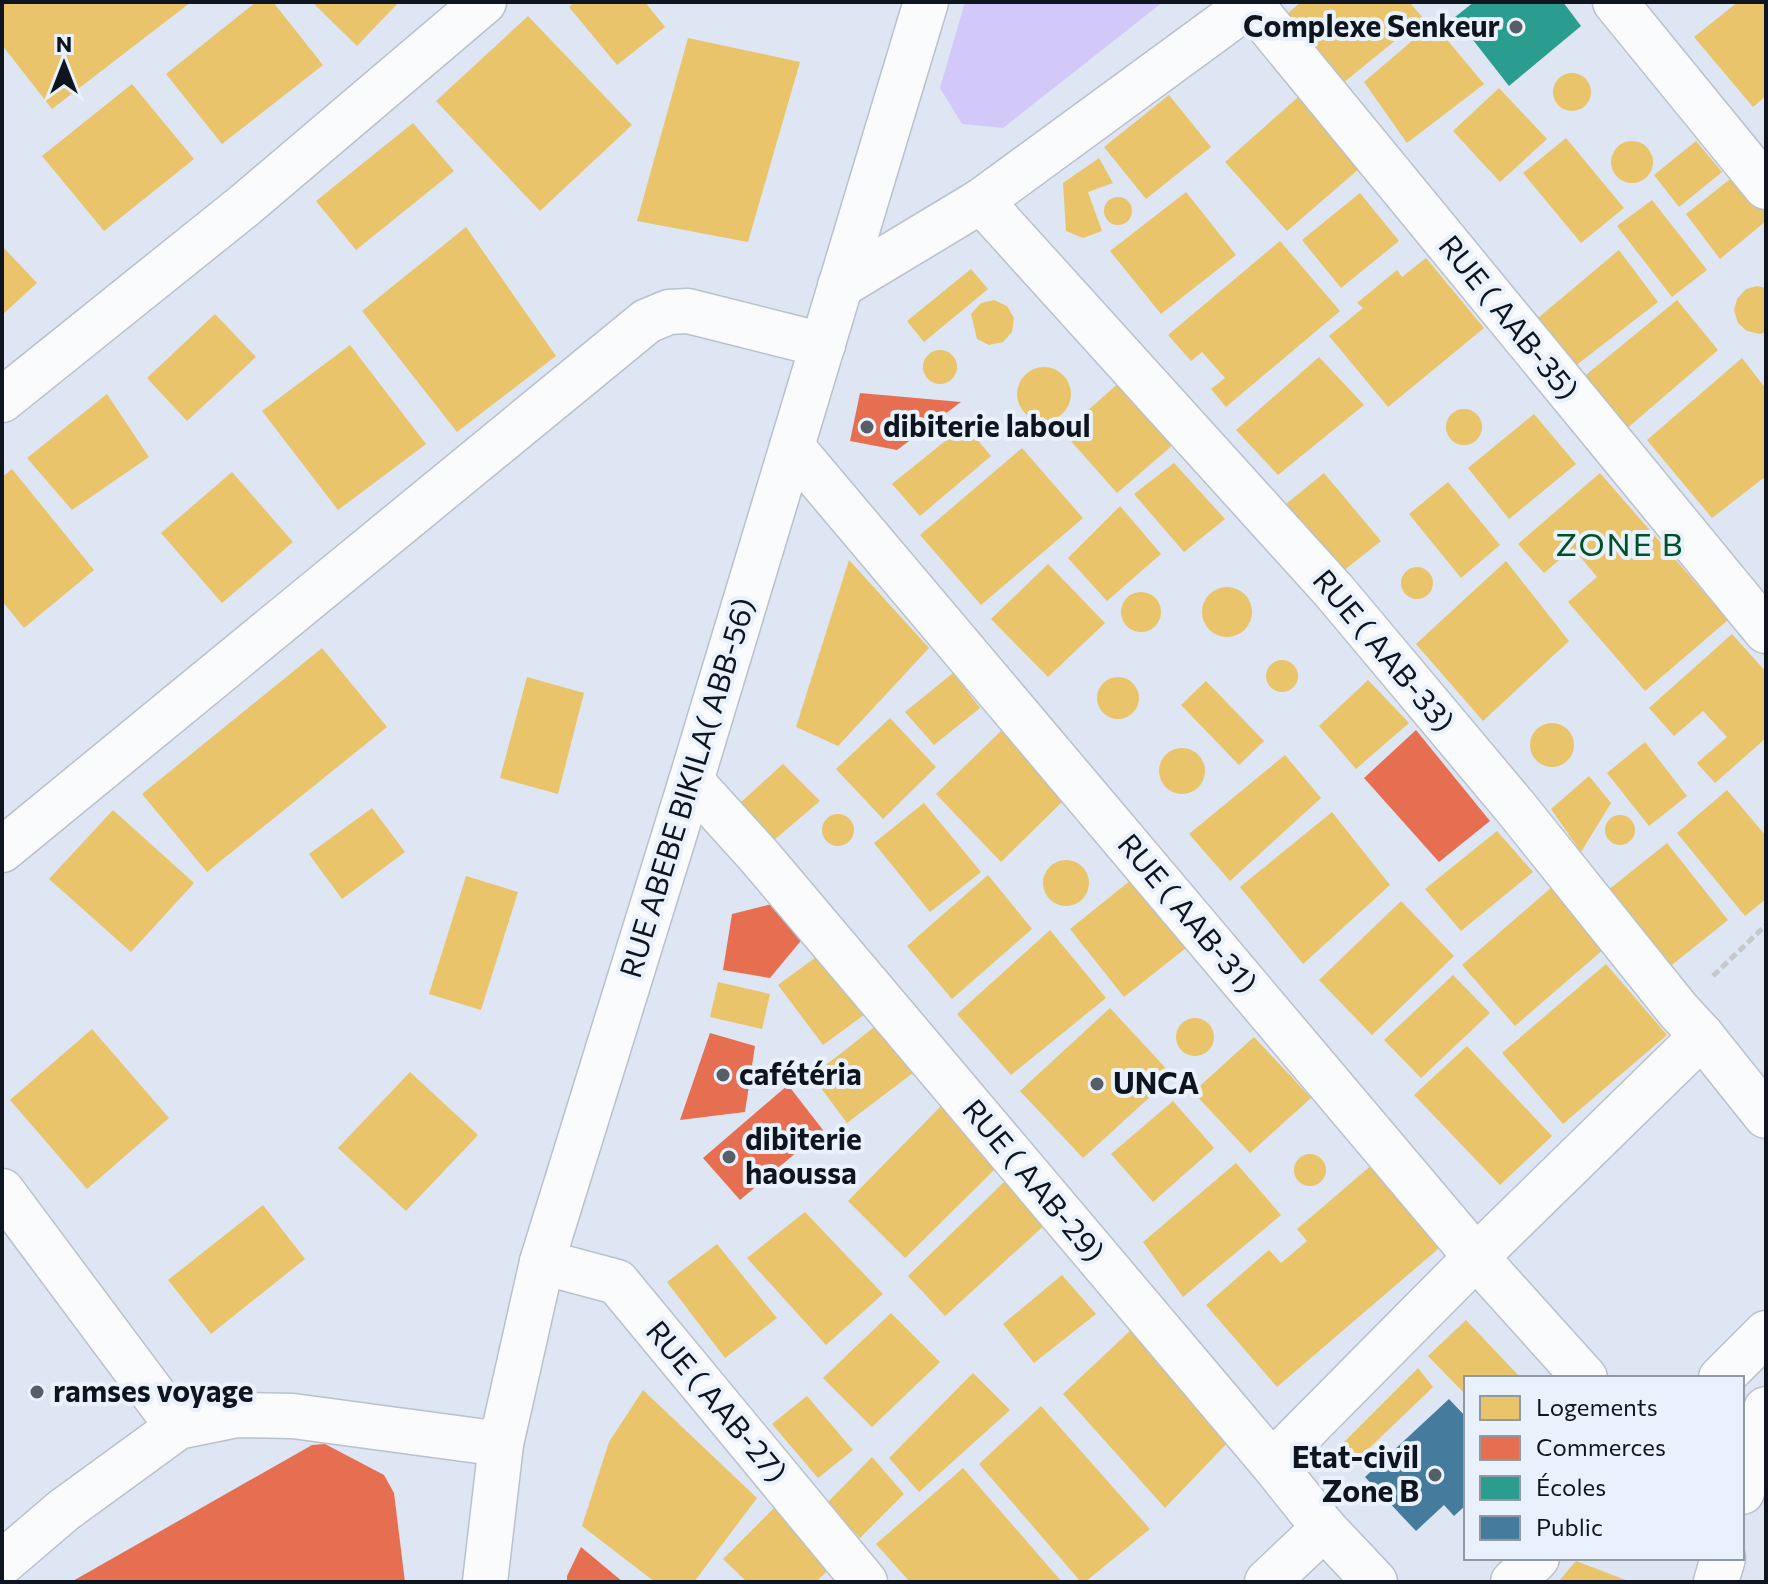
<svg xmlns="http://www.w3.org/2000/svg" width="1768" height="1584" viewBox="0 0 1768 1584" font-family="Commissioner,sans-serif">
<rect width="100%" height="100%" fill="#dde6f2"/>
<polygon fill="#d2c9f8" points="965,2 1163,2 1003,128 962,124 940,88"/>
<g fill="#e9c46a">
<polygon points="2,2 191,2 52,109 2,45"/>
<polygon points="256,2 273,2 323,65 222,144 166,74"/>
<polygon points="312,2 399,2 357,46"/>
<polygon points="575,2 645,2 665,27 617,65 569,7"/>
<polygon points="1301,2 1409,2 1423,18 1343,83 1287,14"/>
<polygon points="1738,2 1766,2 1766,96 1753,107 1694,37"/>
<polygon points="528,16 632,125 540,211 436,101"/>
<polygon points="1433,23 1484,84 1407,143 1364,82"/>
<polygon points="688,38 800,62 748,242 637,221"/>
<circle cx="1572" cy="92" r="19"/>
<polygon points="132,84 194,159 104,231 42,156"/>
<polygon points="1499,88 1547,139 1500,182 1453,131"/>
<polygon points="1305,91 1367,162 1287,231 1225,162"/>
<polygon points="1169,95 1211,147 1146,199 1104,147"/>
<polygon points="413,123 454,171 356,250 316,201"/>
<polygon points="1566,138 1624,208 1581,243 1523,173"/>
<polygon points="1696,141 1722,172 1679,207 1654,175"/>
<circle cx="1632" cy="162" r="21"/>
<polygon points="1099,158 1113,183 1088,192 1102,231 1083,238 1066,231 1063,183"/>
<polygon points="1734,176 1766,213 1766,221 1720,259 1686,214"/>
<polygon points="1186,192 1236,255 1161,314 1110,251"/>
<polygon points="1360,193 1399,241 1341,288 1302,240"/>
<circle cx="1118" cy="211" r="14"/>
<polygon points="1652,200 1707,270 1672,297 1617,226"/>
<polygon points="466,227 556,356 457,432 362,311"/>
<polygon points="1280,241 1340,311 1226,407 1211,389 1225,378 1202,352 1191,361 1168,335"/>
<polygon points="2,246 37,283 2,315"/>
<polygon points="1619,250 1658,302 1570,370 1532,323"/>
<polygon points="1426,258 1484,328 1388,407 1329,336 1363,308 1357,303 1397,270 1402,277"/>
<polygon points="971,269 988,289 924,342 907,321"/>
<polygon points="1757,286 1766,288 1766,332 1760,334 1747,331 1738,323 1734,310 1737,299 1746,289"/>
<polygon points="994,300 1007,306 1014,318 1012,332 1003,342 989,345 977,339 971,314 981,303"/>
<polygon points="1677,300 1718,350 1624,431 1581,379"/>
<polygon points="215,314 256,357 187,421 147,378"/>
<polygon points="350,345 426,444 338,510 262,411"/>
<circle cx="940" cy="367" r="17"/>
<polygon points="1319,357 1364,405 1278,475 1236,430"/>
<polygon points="1742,358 1766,389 1766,476 1712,518 1647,440"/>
<circle cx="1044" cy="394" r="27"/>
<polygon points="1120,382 1174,444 1117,493 1063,432"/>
<polygon points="107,394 149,457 72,510 27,458"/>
<circle cx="1464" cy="427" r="18"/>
<polygon points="1534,414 1576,464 1509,519 1468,468"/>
<polygon points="965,425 991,456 920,516 892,484"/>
<polygon points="1022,448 1083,518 981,605 920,535"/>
<polygon points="1174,463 1225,519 1184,552 1134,494"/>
<polygon points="12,469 94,570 24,628 2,601 2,477"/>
<polygon points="232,472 293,542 222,603 161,533"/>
<polygon points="1324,473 1381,541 1343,571 1286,504"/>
<polygon points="1600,473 1728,620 1645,691 1568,602 1597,577 1573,548 1544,573 1518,544"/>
<polygon points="1448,482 1500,545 1461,578 1409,514"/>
<polygon points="1120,506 1161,554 1107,601 1068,558"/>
<polygon points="849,560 929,648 838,746 796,727"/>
<polygon points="1506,561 1569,641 1483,721 1416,644"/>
<polygon points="1048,564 1105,623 1048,677 991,619"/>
<circle cx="1417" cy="583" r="16"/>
<circle cx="1227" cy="612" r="25"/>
<circle cx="1141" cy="612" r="20"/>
<polygon points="1732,634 1766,672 1766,738 1715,783 1697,763 1727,737 1703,711 1674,736 1649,708"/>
<polygon points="322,648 387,727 207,872 142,794"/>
<circle cx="1282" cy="676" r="16"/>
<polygon points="953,673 980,708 934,745 905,712"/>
<circle cx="1118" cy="698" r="21"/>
<polygon points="527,677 584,693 558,794 500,778"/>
<polygon points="1368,680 1409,723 1356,769 1319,726"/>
<polygon points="1206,681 1264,741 1239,765 1181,705"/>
<polygon points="890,718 936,767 883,819 836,769"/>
<circle cx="1552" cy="745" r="22"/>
<polygon points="1006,726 1070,794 1001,862 936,794"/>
<polygon points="1645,742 1687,796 1649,826 1607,773"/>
<circle cx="1182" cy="771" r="23"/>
<polygon points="1285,755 1321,798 1230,881 1189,834"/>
<polygon points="783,764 820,801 773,841 739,804"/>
<polygon points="1589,776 1611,803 1581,852 1551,809"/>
<polygon points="1727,790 1766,836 1766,899 1745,916 1677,833"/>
<polygon points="924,803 981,872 930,912 874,843"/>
<polygon points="372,808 405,852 342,899 309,854"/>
<polygon points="113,810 194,883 131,952 49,879"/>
<polygon points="1332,812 1390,885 1303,964 1240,887"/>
<circle cx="838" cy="830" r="16"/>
<circle cx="1620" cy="830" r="15"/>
<polygon points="1497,831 1533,872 1461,931 1425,889"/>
<polygon points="1667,843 1728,920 1668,968 1607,891"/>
<circle cx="1066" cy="883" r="23"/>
<polygon points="988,875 1032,929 952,999 907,946"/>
<polygon points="466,876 518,892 481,1010 429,994"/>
<polygon points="1136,876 1191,944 1124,997 1070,929"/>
<polygon points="1552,887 1605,948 1515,1026 1462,965"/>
<polygon points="1401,901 1454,956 1372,1035 1319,980"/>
<polygon points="1050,930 1106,998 1011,1075 957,1014"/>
<polygon points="823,952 868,1012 823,1045 778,985"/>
<polygon points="1606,964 1667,1035 1563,1124 1502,1053"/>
<polygon points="1453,975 1490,1013 1421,1078 1384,1040"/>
<polygon points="718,982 770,994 762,1029 710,1017"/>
<polygon points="1110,1008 1173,1076 1083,1158 1020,1091"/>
<circle cx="1195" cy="1037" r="19"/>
<polygon points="882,1021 918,1069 847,1123 812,1076"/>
<polygon points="92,1029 169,1118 87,1189 10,1100"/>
<polygon points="1254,1037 1311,1098 1250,1153 1193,1092"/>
<polygon points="1467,1046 1552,1136 1500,1185 1414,1095"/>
<polygon points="410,1072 478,1135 406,1211 338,1148"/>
<polygon points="1173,1101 1214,1148 1153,1202 1111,1154"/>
<polygon points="942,1105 999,1165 905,1258 848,1201"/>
<circle cx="1310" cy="1170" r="16"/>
<polygon points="1236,1163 1281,1215 1183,1297 1143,1242"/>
<polygon points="1374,1163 1445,1243 1277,1387 1206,1305 1269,1250 1281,1263 1307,1241 1297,1229"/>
<polygon points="1010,1176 1049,1221 945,1316 908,1276"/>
<polygon points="263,1205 305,1259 211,1334 168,1280"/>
<polygon points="805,1212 883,1294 826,1345 747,1258"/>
<polygon points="717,1244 777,1318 725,1358 667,1282"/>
<polygon points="1062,1275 1096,1314 1034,1363 1003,1324"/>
<polygon points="891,1313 940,1362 872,1427 823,1378"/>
<polygon points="1466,1320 1518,1375 1514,1378 1466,1378 1466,1395 1428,1356"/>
<polygon points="1131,1330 1233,1437 1165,1508 1063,1394"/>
<polygon points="1418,1368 1433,1387 1360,1457 1343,1443"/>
<polygon points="973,1373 1010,1410 919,1492 889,1458"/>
<polygon points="643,1390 757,1498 694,1582 655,1582 582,1526 609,1442"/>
<polygon points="807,1396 853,1450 818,1478 772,1424"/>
<polygon points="1041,1406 1150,1529 1085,1582 1081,1582 979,1464"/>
<polygon points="872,1457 904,1494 860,1538 827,1503"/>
<polygon points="963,1468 1062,1582 910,1582 876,1544"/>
<polygon points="777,1505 835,1563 816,1582 747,1582 723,1559"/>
<polygon points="1576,1561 1631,1582 1558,1582"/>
</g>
<g fill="#e76f51">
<polygon points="860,393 961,402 897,450 850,441"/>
<polygon points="1416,730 1490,821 1439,862 1364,778"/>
<polygon points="780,902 809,931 770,978 723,970 732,914"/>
<polygon points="710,1033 755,1046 745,1112 680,1120"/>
<polygon points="788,1085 823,1130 740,1200 703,1158"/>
<polygon points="325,1444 384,1475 394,1493 405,1582 71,1582 312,1445"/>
<polygon points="581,1547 623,1582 567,1582 567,1576"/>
</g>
<polygon fill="#2a9d8f" points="1474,2 1563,2 1581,26 1509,86 1455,17"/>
<polygon fill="#457b9d" points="1449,1399 1466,1417 1466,1505 1454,1516 1444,1505 1416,1531 1365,1477"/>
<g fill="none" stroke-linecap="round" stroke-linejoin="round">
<defs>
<g id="minor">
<polyline points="1615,2 1766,187"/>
<polyline points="1251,4 1766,631"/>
<polyline points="981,201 1334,591 1516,808 1678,1010 1702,1036 1766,1116"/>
<polyline points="840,286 981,201 1253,2"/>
<polyline points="2,400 245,205 484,2"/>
<polyline points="792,447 1476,1257 1585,1378"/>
<polyline points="691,781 759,856 1272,1463 1324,1528 1375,1582"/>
<polyline points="2,850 647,321 669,312 688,311 823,345"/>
<polyline points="2,1191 178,1427"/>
<polyline points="542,1262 617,1282 865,1582"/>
<polyline points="1721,1378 1766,1333"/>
<polyline points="1272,1463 1476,1257 1702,1036"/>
<polyline points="1742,1492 1766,1409"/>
<polyline points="2,1563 64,1510 178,1427 237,1415 293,1416 501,1444"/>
<polyline points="485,1582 501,1444 542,1262 691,781 926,2"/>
<polyline points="1267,1582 1324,1528"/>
<polyline points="1513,1582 1537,1558"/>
<polyline points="1716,1582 1723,1558"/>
</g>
</defs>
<use href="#minor" stroke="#b9c1cb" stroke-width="47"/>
<polyline stroke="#c5c9cc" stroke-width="5" stroke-dasharray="8 4" stroke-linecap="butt" points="1713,976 1766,925"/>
<use href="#minor" stroke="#fafbfd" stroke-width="44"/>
</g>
<g fill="#565e68" stroke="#e9f1fc" stroke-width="3">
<circle cx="1516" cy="27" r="8"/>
<circle cx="867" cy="427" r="8"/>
<circle cx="723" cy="1075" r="8"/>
<circle cx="1097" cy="1084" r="8"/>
<circle cx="729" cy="1157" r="8"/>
<circle cx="37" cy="1392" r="8"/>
<circle cx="1435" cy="1475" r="8"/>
</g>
<g text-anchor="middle" stroke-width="8" stroke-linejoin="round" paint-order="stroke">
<g font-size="30" font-weight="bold" fill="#0e151e" stroke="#e9f1fc" text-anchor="start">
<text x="1500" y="37" text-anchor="end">Complexe Senkeur</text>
<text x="883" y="437">dibiterie laboul</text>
<text x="739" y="1085">cafétéria</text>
<text x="1113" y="1094">UNCA</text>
<text x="745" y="1150">dibiterie<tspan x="745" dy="34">haoussa</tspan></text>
<text x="53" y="1402">ramses voyage</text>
<text x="1419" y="1468" text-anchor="end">Etat-civil<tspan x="1419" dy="34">Zone B</tspan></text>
</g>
<g font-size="30" fill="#0e151e" stroke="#e9f1fc">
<text transform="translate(1508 318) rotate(51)" y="10">RUE ( AAB-35)</text>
<text transform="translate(1383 651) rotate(50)" y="10">RUE ( AAB-33)</text>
<text transform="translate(688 788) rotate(-73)" y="10">RUE ABEBE BIKILA( ABB-56)</text>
<text transform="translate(1187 914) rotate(50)" y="10">RUE ( AAB-31)</text>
<text transform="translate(1033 1181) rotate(50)" y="10">RUE ( AAB-29)</text>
<text transform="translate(716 1402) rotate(50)" y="10">RUE ( AAB-27)</text>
</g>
<g font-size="32" letter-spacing="2" fill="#005127" stroke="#e9f1fc">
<text x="1620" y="556">ZONE B</text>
</g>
</g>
<rect width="1768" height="1584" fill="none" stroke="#0e151e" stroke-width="8"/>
<rect x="1464" y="1376" width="280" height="184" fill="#e9f1fc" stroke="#9199a3" stroke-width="2"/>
<rect x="1480" y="1396" width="40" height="24" fill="#e9c46a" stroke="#9199a3" stroke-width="2"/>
<text x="1536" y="1416" font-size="24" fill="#0e151e">Logements</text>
<rect x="1480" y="1436" width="40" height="24" fill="#e76f51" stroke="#9199a3" stroke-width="2"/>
<text x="1536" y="1456" font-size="24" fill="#0e151e">Commerces</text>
<rect x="1480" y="1476" width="40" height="24" fill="#2a9d8f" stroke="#9199a3" stroke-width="2"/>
<text x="1536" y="1496" font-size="24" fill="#0e151e">Écoles</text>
<rect x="1480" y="1516" width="40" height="24" fill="#457b9d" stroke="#9199a3" stroke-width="2"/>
<text x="1536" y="1536" font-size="24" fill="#0e151e">Public</text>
<g transform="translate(64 64)" stroke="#e9f1fc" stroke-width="6" paint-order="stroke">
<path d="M0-6L14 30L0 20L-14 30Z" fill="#0e151e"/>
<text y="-12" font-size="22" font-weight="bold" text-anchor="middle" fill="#0e151e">N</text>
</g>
</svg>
